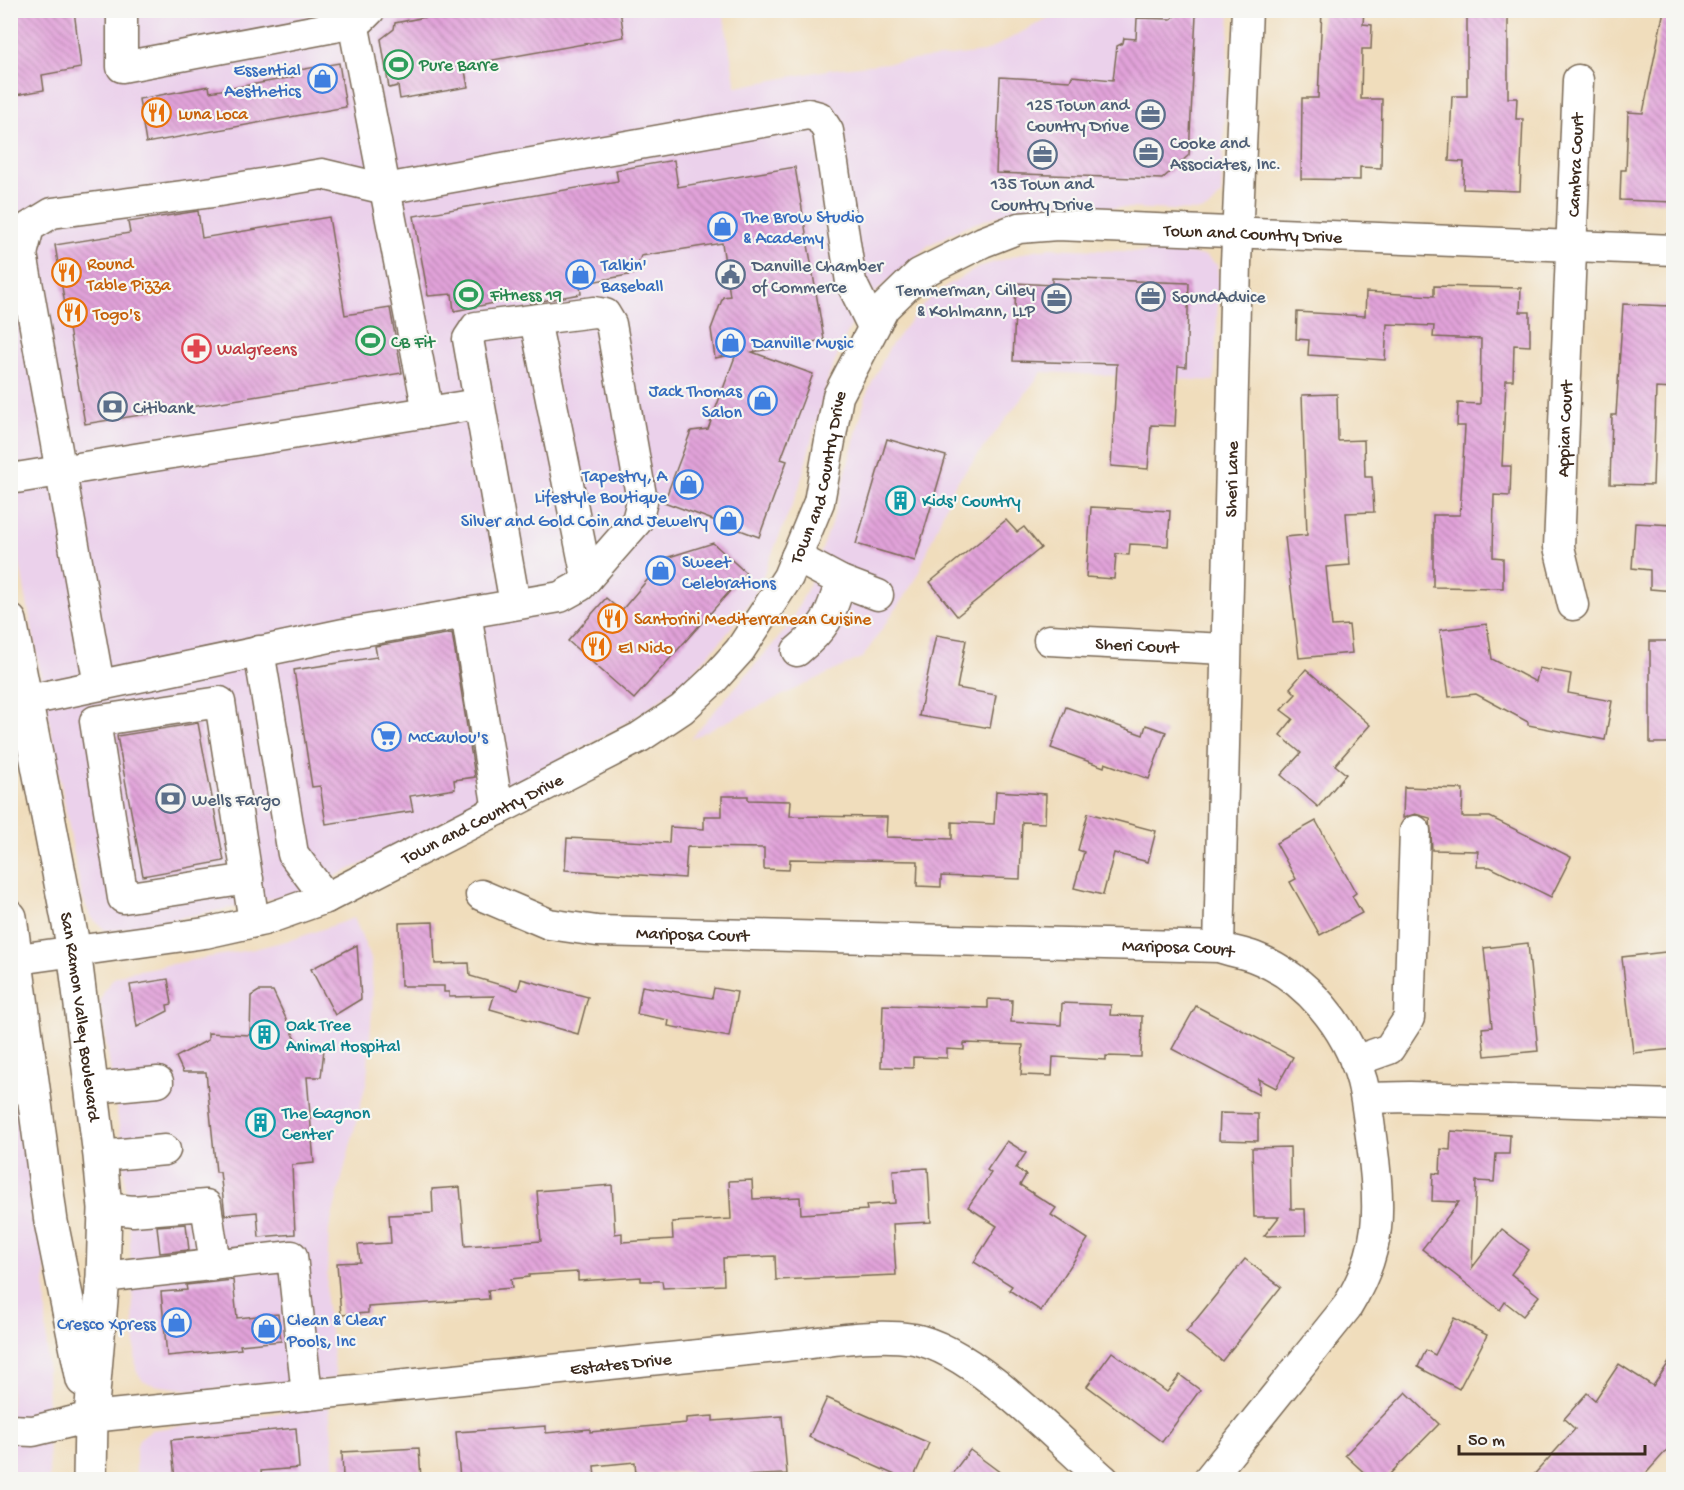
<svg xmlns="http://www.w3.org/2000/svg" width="1684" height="1490" viewBox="0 0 1684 1490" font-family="'Gochi Hand',sans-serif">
<defs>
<pattern id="building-back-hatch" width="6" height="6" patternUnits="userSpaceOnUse" patternTransform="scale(1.5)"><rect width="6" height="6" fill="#e2a3da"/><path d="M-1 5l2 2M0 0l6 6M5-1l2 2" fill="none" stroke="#b885b0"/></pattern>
</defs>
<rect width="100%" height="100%" fill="#f6f6f2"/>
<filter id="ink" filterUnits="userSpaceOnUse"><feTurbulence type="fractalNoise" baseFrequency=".0167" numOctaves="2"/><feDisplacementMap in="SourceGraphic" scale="12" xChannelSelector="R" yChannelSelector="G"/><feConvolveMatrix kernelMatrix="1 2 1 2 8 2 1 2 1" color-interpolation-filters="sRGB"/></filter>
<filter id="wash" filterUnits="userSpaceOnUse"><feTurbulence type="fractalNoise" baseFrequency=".008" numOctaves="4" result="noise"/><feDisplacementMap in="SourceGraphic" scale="24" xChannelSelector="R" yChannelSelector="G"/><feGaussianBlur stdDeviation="1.35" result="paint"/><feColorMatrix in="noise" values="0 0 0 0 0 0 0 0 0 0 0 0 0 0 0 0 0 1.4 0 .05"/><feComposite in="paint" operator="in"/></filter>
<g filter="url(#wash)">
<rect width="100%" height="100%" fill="#f0ddbc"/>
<g fill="#ebd1eb">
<polygon points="10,11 723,11 736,87 833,69 985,52 1061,11 1230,11 1221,195 1209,208 1200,211 1051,205 1012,211 964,227 929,245 874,294 849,329 829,376 799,488 755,595 723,639 688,677 644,712 595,741 371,860 305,890 242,906 116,930 105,930 91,917 82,897 11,516"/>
<polygon points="1051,248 1191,254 1206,256 1217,265 1219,280 1214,381 1042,372 954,486 916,579 863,657 690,739 789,626 809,585 834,516 867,393 889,348 923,304 949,284 982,266 1034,250"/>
<polygon points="354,918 371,959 373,996 367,1080 329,1229 326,1300 336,1379 200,1391 154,1385 143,1381 136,1370 129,1225 121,1139 100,1003 104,991 114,978 128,972 254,949 294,939"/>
<polygon points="10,1008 45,1261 49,1479 11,1479"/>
<polygon points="329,1406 336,1479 136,1480 136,1449 139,1439 151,1430"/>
</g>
<g id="blocks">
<g fill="url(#building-back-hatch)">
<polygon points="10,10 74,10 81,68 42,75 44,90 10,96"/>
<polygon points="461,10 620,10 624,37 464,65 468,87 400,99 398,86 389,88 381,39 394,29 395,23"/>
<polygon points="1322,10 1364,10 1363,24 1372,25 1371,49 1362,49 1361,99 1382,99 1381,168 1360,167 1360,180 1301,179 1302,98 1318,98"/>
<polygon points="1467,10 1508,10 1508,98 1517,98 1516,119 1523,119 1520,191 1463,189 1464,162 1449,161 1452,96 1467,96"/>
<polygon points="1664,10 1674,10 1674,202 1620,200 1621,170 1626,170 1628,112 1643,113"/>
<polygon points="1176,15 1196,15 1189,155 1162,179 996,173 1000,77 1070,81 1072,76 1113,80 1117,46 1123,43 1124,38 1136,39 1137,18 1171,19"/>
<polygon points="339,63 346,107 146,143 139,99 209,86 210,92 294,77 293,71"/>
<polygon points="674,160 678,187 795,167 824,340 752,352 813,374 781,459 787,461 759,537 664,502 691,431 708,429 736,354 715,358 711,329 723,297 730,296 722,243 641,256 633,274 580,284 581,294 530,303 530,296 454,311 452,294 428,296 414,216 618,181 616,170"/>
<polygon points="198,211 202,238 329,217 345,315 390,308 402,373 85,424 55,245 130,233 128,222"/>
<polygon points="1052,278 1189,283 1186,367 1178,366 1175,426 1151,425 1148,469 1111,466 1117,364 1013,361 1016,283 1052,285"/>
<polygon points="1434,286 1521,288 1520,312 1530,312 1530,346 1514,345 1513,380 1506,380 1502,466 1511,466 1510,496 1494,495 1493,557 1503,558 1503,588 1433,587 1433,515 1460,515 1465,426 1457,426 1458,403 1480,404 1481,339 1433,337 1434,326 1387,324 1385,360 1308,355 1309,340 1296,339 1297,312 1365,316 1366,292 1434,296"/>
<polygon points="1623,304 1670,306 1668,352 1674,352 1674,389 1656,388 1653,485 1610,484 1612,415 1616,415"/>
<polygon points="1337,394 1338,441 1364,440 1365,477 1372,477 1374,512 1346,513 1350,565 1326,567 1332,626 1349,625 1352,653 1299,658 1285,537 1307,535 1302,395"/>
<polygon points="887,439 946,456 915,561 856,544"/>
<polygon points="1091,507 1170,511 1168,546 1130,544 1129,555 1116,554 1114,579 1086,577"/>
<polygon points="1006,520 1017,532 1024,527 1041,548 957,616 930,582"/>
<polygon points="1635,523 1674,525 1674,591 1650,589 1650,570 1632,568"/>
<polygon points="713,543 746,573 634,699 568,641 606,598 621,611 666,558"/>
<polygon points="1487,624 1492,659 1536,682 1539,668 1571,674 1568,693 1612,701 1605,740 1528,725 1528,722 1476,694 1449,697 1440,630"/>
<polygon points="452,633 475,777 454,780 455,789 410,796 413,811 326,824 320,786 312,787 294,670 377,657 375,646"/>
<polygon points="936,635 966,640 957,688 996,695 990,728 919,716"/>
<rect x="1650" y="641" width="24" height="102"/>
<polygon points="1306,669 1370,725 1335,765 1346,774 1318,807 1281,775 1301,753 1280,735 1293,719 1281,710 1296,694 1290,688"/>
<polygon points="1066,707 1143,735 1146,725 1166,732 1149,779 1105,763 1104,767 1051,748"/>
<polygon points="198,723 224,861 143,876 117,736"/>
<polygon points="1404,787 1463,789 1462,817 1490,817 1571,857 1551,897 1490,867 1477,867 1478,851 1432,850 1430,818 1415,814 1403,818"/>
<polygon points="996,791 1046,794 1045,823 1022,822 1020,879 941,876 941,887 917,886 918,861 790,859 789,870 764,869 764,848 687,847 685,878 565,870 567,838 669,843 670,827 704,829 704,816 722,816 722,796 748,796 748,800 791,801 790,816 887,817 886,837 952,839 952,822 994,824"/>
<polygon points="1088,813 1156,831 1148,862 1114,853 1103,895 1074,888 1084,852 1078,850"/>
<polygon points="1316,821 1356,893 1352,896 1362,913 1320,935 1290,882 1296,879 1276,843"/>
<polygon points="433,922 435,964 469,963 470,976 518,990 521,979 588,997 578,1034 490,1009 494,996 449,997 449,992 444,992 444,986 401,986 399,923"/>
<polygon points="1528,943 1538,1051 1485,1056 1482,1028 1492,1027 1484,948"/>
<polygon points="357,945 361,999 335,1015 311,969"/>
<polygon points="1674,951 1674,1049 1633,1053 1622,957"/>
<polygon points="168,979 172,1004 167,1005 168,1011 137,1027 130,985"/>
<polygon points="642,986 712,998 714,988 737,992 729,1037 668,1026 669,1020 637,1014"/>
<polygon points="259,991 273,991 297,1042 319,1042 324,1049 321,1077 307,1077 314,1163 292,1165 295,1234 259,1237 257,1212 225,1215 220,1172 216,1172 206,1072 183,1072 176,1057 208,1040 208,1033 250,1035 251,996"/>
<polygon points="988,999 1012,1000 1011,1022 1061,1025 1062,1003 1111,1005 1110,1015 1142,1016 1141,1057 1106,1056 1106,1060 1053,1057 1052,1076 1021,1075 1023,1045 964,1043 964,1050 947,1049 947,1058 913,1057 913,1068 881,1067 883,1005 988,1008"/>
<polygon points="1196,1006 1293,1057 1276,1088 1259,1079 1259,1095 1172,1049"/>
<polygon points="1220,1113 1258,1114 1258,1141 1219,1140"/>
<polygon points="1451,1131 1510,1135 1509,1154 1496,1154 1494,1182 1476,1181 1472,1268 1502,1229 1529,1250 1511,1274 1539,1296 1523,1316 1505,1302 1500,1310 1422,1249 1459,1202 1432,1201 1433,1173 1440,1174 1441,1149 1450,1150"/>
<polygon points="1007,1141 1026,1153 1016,1168 1026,1175 1020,1185 1056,1208 1051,1215 1088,1239 1041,1311 1009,1290 1012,1286 974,1262 997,1226 968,1207 991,1173 987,1170"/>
<polygon points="1290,1147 1291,1209 1305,1209 1306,1235 1264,1236 1279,1217 1254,1217 1252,1148"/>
<polygon points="928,1168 931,1222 893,1224 896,1275 776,1280 775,1256 723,1258 724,1285 663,1288 662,1281 641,1281 641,1277 578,1281 578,1272 529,1275 529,1277 511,1279 512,1288 488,1290 489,1299 368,1307 368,1313 341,1315 337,1263 360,1262 358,1245 391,1243 389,1215 433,1213 432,1189 460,1187 465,1246 541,1241 537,1191 612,1185 615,1234 622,1233 622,1242 673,1239 672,1222 731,1219 729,1181 752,1180 753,1199 800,1197 801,1214 867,1210 866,1205 895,1203 893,1170"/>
<polygon points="186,1224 189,1250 160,1253 157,1226"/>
<polygon points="1245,1259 1281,1287 1222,1361 1186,1332"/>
<polygon points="233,1280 237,1318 278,1314 281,1341 240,1345 241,1349 167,1356 161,1292 187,1290 186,1285"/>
<polygon points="1454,1318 1487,1335 1459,1389 1418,1367 1426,1350 1435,1355"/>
<polygon points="1112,1352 1167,1392 1180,1375 1200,1390 1162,1442 1087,1386"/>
<polygon points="1674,1355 1674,1442 1641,1479 1530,1479 1575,1429 1564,1419 1587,1393 1595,1400 1619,1364 1653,1386"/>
<polygon points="1406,1392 1439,1424 1385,1479 1371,1479 1345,1455"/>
<polygon points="827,1398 929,1443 913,1479 904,1479 809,1437"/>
<polygon points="713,1416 713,1421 782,1416 787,1474 690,1478 690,1471 636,1476 635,1462 594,1466 595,1479 460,1479 456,1432 546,1426 546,1433 590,1429 590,1432 686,1423 686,1418"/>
<polygon points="296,1428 299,1468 261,1471 262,1479 175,1479 171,1440"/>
<polygon points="419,1448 421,1479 343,1479 342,1452"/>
<polygon points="970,1450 1009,1479 948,1479"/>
</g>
</g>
</g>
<g filter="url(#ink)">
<use href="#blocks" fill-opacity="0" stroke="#7a6955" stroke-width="1.5"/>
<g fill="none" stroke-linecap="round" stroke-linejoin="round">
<defs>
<g id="minor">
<polyline points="122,10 122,67 334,27 361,19 370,10"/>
<polyline points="353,22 428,412"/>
<polyline points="22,254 29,227 52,213 213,192 322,174 385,189 808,114 819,117 828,131 851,282 873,327"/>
<polyline points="10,256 22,254 99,685"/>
<polyline points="535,320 587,578"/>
<polyline points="10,479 478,404"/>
<polyline points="796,557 841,581 878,595"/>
<path id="s1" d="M1573,605L1559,547L1578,80"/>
<polyline points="466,613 498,810"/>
<path id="s2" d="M1049,640L1225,649"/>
<polyline points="259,651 293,854 326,898"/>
<path d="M797,651C826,627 830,617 841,581"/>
<polyline points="10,704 344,634 560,597 580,586 637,521 642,501 611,324 605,314 594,312 476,327 468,339 515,604"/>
<polyline points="248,879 123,898 95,721 220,702 254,922"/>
<path id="s3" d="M481,895L549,924L597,931L1219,947C1230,951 1243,953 1254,957C1306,977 1347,1027 1362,1081C1367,1101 1369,1123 1372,1144C1381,1208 1382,1250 1347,1307L1208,1480"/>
<path id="s4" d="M1219,947L1236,263L1247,10"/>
<path id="s5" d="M18,959L205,933L264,920L326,898L640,737L682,709L712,681L740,650L788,577L819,502L838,396L884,308L919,274L983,242L1019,228L1057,225L1674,250"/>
<polyline points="1355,1061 1389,1049 1409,1018 1415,831"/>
<polyline points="10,1088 34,1089"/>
<polyline points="92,1088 158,1082"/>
<polyline points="1366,1098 1410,1097 1674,1105"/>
<polyline points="100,1156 165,1150"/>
<polyline points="105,1208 133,1211 206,1205 215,1264"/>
<polyline points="103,1277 292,1256 307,1395"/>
<path id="s6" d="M10,1430L33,1431L91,1417L777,1347C820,1343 870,1332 914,1339C974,1350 1057,1439 1104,1480"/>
</g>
<g id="major">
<path id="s7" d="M10,621L74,950L100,1156L105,1208L103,1277L91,1417L90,1480"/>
<polyline points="10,917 51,1222 83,1380"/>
</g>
</defs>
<use href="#minor" stroke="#7a6955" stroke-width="33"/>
<use href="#major" stroke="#7a6955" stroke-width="36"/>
<use href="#minor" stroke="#fff" stroke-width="30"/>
<use href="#major" stroke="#fff" stroke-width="33"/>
</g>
</g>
<defs>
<symbol id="stadium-ring" viewBox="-11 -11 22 22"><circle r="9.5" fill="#f6f6f2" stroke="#2e9e5b" stroke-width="1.5"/><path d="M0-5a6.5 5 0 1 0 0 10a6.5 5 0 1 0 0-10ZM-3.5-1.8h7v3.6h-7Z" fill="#2e9e5b"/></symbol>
<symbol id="shop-ring" viewBox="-11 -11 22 22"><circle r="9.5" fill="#f6f6f2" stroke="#3f7fe0" stroke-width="1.5"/><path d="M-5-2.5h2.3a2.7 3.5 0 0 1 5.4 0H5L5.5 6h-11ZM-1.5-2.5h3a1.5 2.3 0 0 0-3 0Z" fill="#3f7fe0"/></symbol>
<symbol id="restaurant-ring" viewBox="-11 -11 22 22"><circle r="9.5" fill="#f6f6f2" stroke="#e8710a" stroke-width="1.5"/><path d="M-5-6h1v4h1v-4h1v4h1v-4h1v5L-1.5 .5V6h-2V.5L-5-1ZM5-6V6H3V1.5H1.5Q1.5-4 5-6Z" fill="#e8710a"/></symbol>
<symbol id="office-ring" viewBox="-11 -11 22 22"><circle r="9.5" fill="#f6f6f2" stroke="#5c6f8a" stroke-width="1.5"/><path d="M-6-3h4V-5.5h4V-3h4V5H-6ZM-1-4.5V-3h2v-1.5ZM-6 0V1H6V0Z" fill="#5c6f8a"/></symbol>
<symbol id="civic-ring" viewBox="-11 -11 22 22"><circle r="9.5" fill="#f6f6f2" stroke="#5c6f8a" stroke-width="1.5"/><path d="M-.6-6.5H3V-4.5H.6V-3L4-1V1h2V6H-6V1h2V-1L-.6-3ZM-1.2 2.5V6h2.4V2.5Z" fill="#5c6f8a"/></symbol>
<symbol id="pharmacy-ring" viewBox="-11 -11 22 22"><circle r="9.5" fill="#f6f6f2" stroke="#e0444e" stroke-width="1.5"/><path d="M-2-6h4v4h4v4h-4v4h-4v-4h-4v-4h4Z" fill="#e0444e"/></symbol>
<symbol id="bank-ring" viewBox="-11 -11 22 22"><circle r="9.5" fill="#f6f6f2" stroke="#5c6f8a" stroke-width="1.5"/><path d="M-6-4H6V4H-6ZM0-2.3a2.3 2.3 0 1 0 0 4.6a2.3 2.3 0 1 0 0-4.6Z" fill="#5c6f8a"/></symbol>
<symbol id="building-ring" viewBox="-11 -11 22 22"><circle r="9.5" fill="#f6f6f2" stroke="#0f9aa8" stroke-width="1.5"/><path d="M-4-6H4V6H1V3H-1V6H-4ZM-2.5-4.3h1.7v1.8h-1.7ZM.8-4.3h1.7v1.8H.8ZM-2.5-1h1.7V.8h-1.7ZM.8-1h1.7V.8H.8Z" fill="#0f9aa8"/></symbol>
<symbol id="supermarket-ring" viewBox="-11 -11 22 22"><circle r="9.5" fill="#f6f6f2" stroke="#3f7fe0" stroke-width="1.5"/><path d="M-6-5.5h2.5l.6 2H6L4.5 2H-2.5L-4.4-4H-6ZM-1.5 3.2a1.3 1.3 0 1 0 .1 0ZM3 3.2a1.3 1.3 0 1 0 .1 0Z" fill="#3f7fe0"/></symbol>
</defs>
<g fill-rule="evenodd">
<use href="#stadium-ring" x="382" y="48" width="33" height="33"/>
<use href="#shop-ring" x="306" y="62" width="33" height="33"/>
<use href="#restaurant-ring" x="140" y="96" width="33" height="33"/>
<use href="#office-ring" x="1134" y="98" width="33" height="33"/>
<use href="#office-ring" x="1132" y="136" width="33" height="33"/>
<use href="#office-ring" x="1026" y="138" width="33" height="33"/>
<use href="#shop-ring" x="706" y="210" width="33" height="33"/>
<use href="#restaurant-ring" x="50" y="256" width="33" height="33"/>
<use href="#shop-ring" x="564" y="258" width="33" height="33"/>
<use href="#civic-ring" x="714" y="258" width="33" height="33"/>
<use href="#stadium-ring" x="452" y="278" width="33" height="33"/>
<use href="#office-ring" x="1134" y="280" width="33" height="33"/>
<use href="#office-ring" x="1040" y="282" width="33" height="33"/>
<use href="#restaurant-ring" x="56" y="296" width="33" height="33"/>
<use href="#stadium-ring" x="354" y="324" width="33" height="33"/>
<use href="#shop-ring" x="714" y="326" width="33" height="33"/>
<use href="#pharmacy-ring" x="180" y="332" width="33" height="33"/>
<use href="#shop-ring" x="746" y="384" width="33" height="33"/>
<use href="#bank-ring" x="96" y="390" width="33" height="33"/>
<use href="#shop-ring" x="672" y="468" width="33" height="33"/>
<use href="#building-ring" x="884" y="484" width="33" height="33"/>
<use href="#shop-ring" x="712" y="504" width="33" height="33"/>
<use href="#shop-ring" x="644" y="554" width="33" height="33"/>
<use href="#restaurant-ring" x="596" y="602" width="33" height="33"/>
<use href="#restaurant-ring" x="580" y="630" width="33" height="33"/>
<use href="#supermarket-ring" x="370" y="720" width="33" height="33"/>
<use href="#bank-ring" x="154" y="782" width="33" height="33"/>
<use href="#building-ring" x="248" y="1018" width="33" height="33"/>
<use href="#building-ring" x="244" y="1106" width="33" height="33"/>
<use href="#shop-ring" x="160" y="1306" width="33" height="33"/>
<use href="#shop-ring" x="250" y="1312" width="33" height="33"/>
</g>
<g text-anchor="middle" stroke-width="4.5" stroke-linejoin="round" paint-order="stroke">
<g font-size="18" fill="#27864d" stroke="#f6f6f2" text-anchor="start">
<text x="419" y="70">Pure Barre</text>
<text x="490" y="300">Fitness 19</text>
<text x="391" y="347">CB Fit</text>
</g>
<g font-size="18" fill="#366cbe" stroke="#f6f6f2" text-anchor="start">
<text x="301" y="75" text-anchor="end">Essential<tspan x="301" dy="21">Aesthetics</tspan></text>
<text x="743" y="222">The Brow Studio<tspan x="743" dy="21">&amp; Academy</tspan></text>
<text x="601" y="270">Talkin'<tspan x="601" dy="21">Baseball</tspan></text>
<text x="752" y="348">Danville Music</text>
<text x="742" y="396" text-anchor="end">Jack Thomas<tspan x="742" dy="21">Salon</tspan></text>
<text x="667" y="481" text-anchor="end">Tapestry, A<tspan x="667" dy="21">Lifestyle Boutique</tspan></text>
<text x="708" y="526" text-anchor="end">Silver and Gold Coin and Jewelry</text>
<text x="682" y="567">Sweet<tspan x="682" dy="21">Celebrations</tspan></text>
<text x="408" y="742">McCaulou's</text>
<text x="287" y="1325">Clean &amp; Clear<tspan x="287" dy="21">Pools, Inc</tspan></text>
<text x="156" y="1329" text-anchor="end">Cresco Xpress</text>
</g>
<g font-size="18" fill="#4e5e75" stroke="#f6f6f2" text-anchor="start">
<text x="1129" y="110" text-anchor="end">125 Town and<tspan x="1129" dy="21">Country Drive</tspan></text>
<text x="1170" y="148">Cooke and<tspan x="1170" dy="21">Associates, Inc.</tspan></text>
<text x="1042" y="189" text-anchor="middle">135 Town and<tspan x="1042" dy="21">Country Drive</tspan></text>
<text x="752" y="271">Danville Chamber<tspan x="752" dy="21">of Commerce</tspan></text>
<text x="1035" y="295" text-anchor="end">Temmerman, Cilley<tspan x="1035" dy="21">&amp; Kohlmann, LLP</tspan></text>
<text x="1172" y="302">SoundAdvice</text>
<text x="133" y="413">Citibank</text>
<text x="192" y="805">Wells Fargo</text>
</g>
<g font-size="18" fill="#c56008" stroke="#f6f6f2" text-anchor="start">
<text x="178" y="119">Luna Loca</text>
<text x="87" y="269">Round<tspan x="87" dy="21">Table Pizza</tspan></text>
<text x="93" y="319">Togo's</text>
<text x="634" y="624">Santorini Mediterranean Cuisine</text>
<text x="618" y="653">El Nido</text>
</g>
<g font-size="18" fill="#3b2a1e" stroke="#f6f6f2">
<text dy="6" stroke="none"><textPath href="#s1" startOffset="442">Cambra Court</textPath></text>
<text dy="6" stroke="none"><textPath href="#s5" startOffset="1570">Town and Country Drive</textPath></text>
<text dy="6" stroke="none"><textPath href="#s1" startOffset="178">Appian Court</textPath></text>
<text dy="6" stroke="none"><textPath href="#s5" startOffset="994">Town and Country Drive</textPath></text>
<text dy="6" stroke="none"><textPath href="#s4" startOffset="468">Sheri Lane</textPath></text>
<text dy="6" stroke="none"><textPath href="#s2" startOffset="88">Sheri Court</textPath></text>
<text dy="6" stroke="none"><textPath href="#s5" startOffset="490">Town and Country Drive</textPath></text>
<text dy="6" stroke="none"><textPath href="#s3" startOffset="218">Mariposa Court</textPath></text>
<text dy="6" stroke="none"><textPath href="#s3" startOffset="704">Mariposa Court</textPath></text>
<text dy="6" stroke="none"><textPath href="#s7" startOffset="402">San Ramon Valley Boulevard</textPath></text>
<text dy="6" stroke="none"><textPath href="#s6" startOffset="615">Estates Drive</textPath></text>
</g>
<g font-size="18" fill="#be3a42" stroke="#f6f6f2" text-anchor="start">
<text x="217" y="354">Walgreens</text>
</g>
<g font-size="18" fill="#0d838f" stroke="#f6f6f2" text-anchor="start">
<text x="922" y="506">Kids' Country</text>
<text x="286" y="1030">Oak Tree<tspan x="286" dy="21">Animal Hospital</tspan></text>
<text x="282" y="1118">The Gagnon<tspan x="282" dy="21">Center</tspan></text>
</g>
</g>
<rect width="1684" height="1490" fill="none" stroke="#f6f6f2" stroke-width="36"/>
<path d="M1459 1445v9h186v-9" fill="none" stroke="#3b2a1e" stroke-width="3"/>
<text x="1468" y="1445" font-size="18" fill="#3b2a1e" stroke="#f6f6f2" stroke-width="4.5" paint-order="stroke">50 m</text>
</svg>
